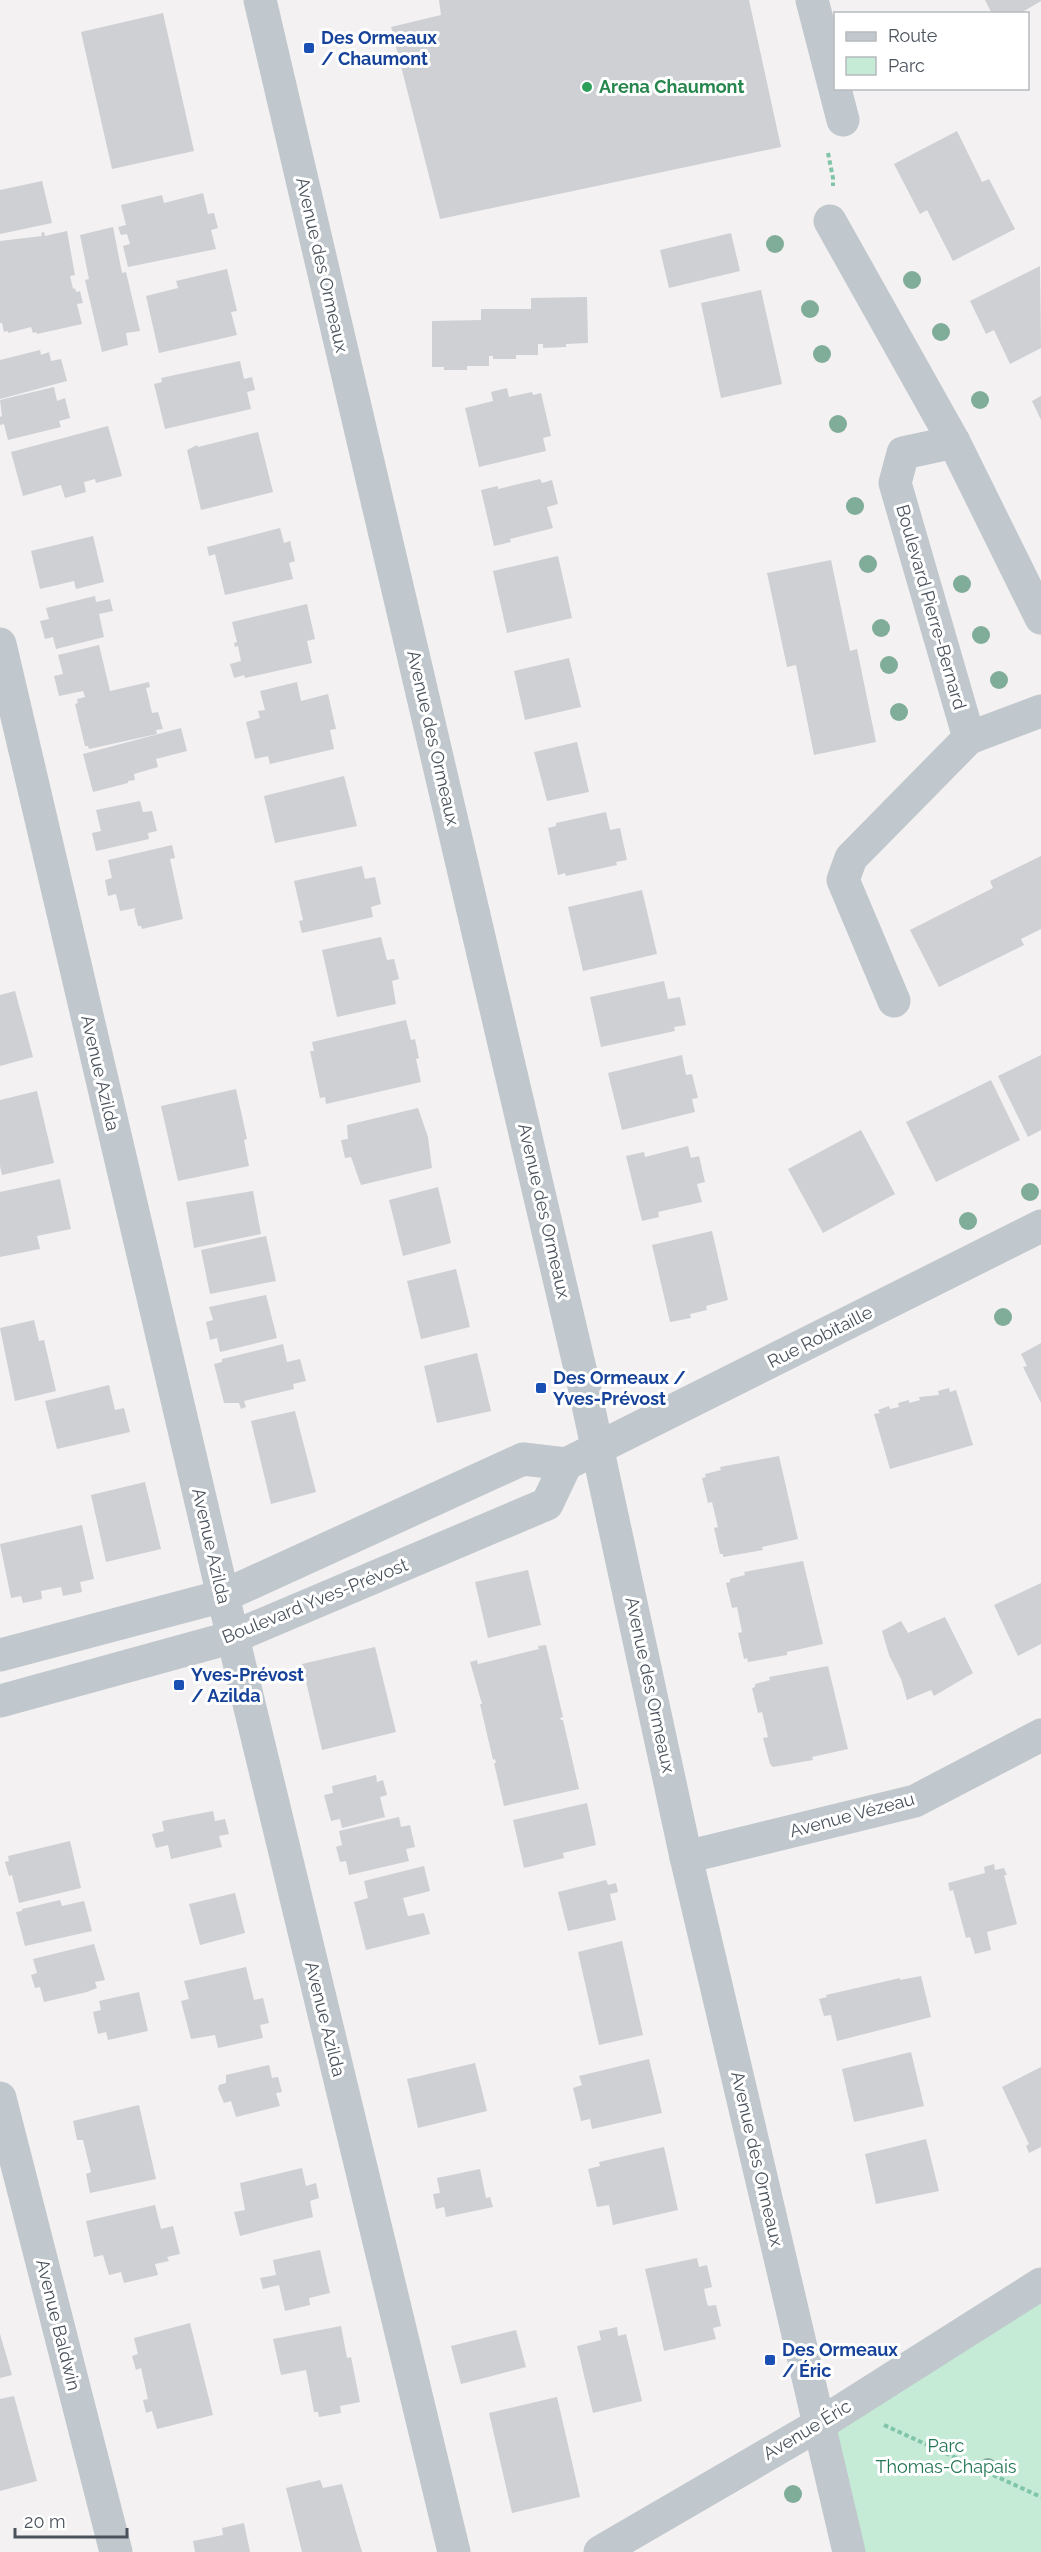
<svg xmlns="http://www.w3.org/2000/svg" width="1041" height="2552" viewBox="0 0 1041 2552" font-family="Raleway,sans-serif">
<rect width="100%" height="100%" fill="#f3f1f1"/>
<polygon fill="#c5ebd7" points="1041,2290 1041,2552 849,2552 820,2424"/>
<g fill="#ced0d4">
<polygon points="439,0 749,0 781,147 440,219 391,27 441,15"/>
<polygon points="985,0 1041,0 1041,1 1019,14 992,14"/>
<polygon points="163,13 194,151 112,169 81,32"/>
<polygon points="957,131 982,182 989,179 1015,229 953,261 927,210 920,214 894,164"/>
<polygon points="42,181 52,223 0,234 0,190"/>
<polygon points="203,193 208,214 214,213 218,228 211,230 216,249 128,267 123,246 130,244 127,234 121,235 118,227 126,225 121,205 162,195 164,203"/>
<polygon points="113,227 122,273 126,272 140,331 126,333 128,345 102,352 85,280 89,279 80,235"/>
<polygon points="67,231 75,275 70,276 73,289 75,288 76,292 80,291 83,303 77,304 82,324 37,334 36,332 33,333 31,327 8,333 8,331 4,332 2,323 0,323 0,241 42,236 41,233 44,232 45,236"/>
<polygon points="731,233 740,271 669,288 660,250"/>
<polygon points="1040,266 1041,348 1010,364 994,330 986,334 970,301"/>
<polygon points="227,269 237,311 231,312 237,335 159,353 146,296 178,288 176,281"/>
<polygon points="761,290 782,384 721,398 701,303"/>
<polygon points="587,297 588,343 566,344 566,347 543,348 543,344 538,344 538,355 516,355 516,359 493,359 493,356 489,356 489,366 467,366 467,370 444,370 444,367 432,367 432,321 481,320 481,309 531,309 531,298"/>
<polygon points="40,350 41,355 49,352 51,361 61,359 67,381 0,399 0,360"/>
<polygon points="240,361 244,379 252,377 255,390 247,392 251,409 165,429 154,384 162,382 161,378"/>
<polygon points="54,387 57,401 65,398 70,418 59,421 61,427 8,440 4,424 0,425 0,417 2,416 0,400"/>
<polygon points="507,388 509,397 532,392 533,395 541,393 551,436 543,438 546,451 479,467 465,408 493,401 491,392"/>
<polygon points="1041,396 1041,420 1032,401"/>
<polygon points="108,426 122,476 96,483 95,479 84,482 86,492 65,498 61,485 23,496 11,452"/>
<polygon points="258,432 273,492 201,510 187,450 197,445 198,447"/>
<polygon points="540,479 542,483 552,480 558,504 547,507 553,528 510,539 511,542 494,546 481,490 498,486 498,489"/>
<polygon points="280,528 284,543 290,541 295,561 289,563 293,579 225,595 215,554 209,556 207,547"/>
<polygon points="93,536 104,582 76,589 74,581 40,589 31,551"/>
<polygon points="558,556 572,618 507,633 493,571"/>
<polygon points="831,560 850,651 857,649 876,742 814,755 796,665 787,667 767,573"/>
<polygon points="95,596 96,602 110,599 113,611 99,614 104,637 56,649 53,637 45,639 40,621 49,619 46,608"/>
<polygon points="307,604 315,639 307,641 312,663 245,678 244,675 234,678 230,664 241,661 238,646 235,647 234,643 237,642 232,622"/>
<polygon points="99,645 110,691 149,682 150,687 146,688 152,713 158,712 163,729 156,730 157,734 89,749 88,746 85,746 75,704 78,703 77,699 85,697 83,691 59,696 54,676 63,674 58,655"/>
<polygon points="569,658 581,707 525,720 514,671"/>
<polygon points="297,682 301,701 328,694 336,729 330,730 334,749 270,764 268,756 255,759 246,722 260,718 258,711 265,710 260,691"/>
<polygon points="181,728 187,751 156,759 158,767 134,774 135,780 128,781 128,783 93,792 83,754"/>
<polygon points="577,742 589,792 547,801 534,752"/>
<polygon points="344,776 357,826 275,843 264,796"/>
<polygon points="140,801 143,812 152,811 157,831 148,833 149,839 96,851 92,833 101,831 96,810"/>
<polygon points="606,812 610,830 620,828 627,860 616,862 617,865 566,876 565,873 558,875 548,828 556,826 556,823"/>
<polygon points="172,845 175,858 170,859 183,919 142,929 141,926 138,926 134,910 136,908 120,911 116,894 108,896 105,880 112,878 108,860"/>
<polygon points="1041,856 1041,929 1021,939 1024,945 939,987 910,930 993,888 990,881"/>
<polygon points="362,866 365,879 375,877 381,904 371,907 373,917 302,933 299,921 303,920 294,881"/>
<polygon points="642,890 657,954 583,971 568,907"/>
<polygon points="381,937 387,960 394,959 399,979 392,981 396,1004 337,1017 322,950"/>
<polygon points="664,981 668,999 680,997 686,1025 674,1027 675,1031 601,1047 590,997"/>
<polygon points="15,991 33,1057 0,1066 0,995"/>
<polygon points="406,1020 411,1040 415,1039 419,1058 416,1059 421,1082 326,1104 325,1097 320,1098 310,1051 314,1051 312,1042"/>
<polygon points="682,1055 686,1075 692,1074 698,1098 692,1099 695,1112 622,1130 608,1073"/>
<polygon points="1041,1055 1041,1130 1028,1137 998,1076"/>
<polygon points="991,1080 1020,1140 936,1182 906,1122"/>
<polygon points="236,1089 247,1139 244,1140 249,1166 178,1181 161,1106"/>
<polygon points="37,1091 54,1163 2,1175 0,1166 0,1100"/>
<polygon points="418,1108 428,1137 432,1168 361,1185 351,1157 345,1158 341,1140 348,1139 347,1125"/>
<polygon points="861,1130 895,1194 823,1233 788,1169"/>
<polygon points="688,1146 691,1158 699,1156 705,1182 697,1184 702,1202 658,1212 659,1217 642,1221 626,1156 644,1152 645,1157"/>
<polygon points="60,1179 71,1229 37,1236 40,1249 0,1257 0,1192"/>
<polygon points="438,1187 451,1243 403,1256 389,1200"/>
<polygon points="253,1191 261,1234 194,1248 186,1202"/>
<polygon points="712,1231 728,1300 706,1306 707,1310 690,1314 691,1318 670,1322 652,1245"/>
<polygon points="266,1236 276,1281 210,1294 201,1250"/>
<polygon points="456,1269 470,1327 421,1339 407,1281"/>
<polygon points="266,1295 277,1338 220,1352 217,1338 210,1340 206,1322 213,1320 209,1307"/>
<polygon points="34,1320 39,1341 44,1340 56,1391 15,1401 0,1328"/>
<polygon points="1041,1343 1041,1403 1023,1367 1027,1366 1021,1354"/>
<polygon points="283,1344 287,1362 300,1359 306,1381 293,1384 294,1389 244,1401 246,1407 241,1409 239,1403 224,1403 214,1364 222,1362 222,1359"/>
<polygon points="477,1353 491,1411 437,1423 424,1366"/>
<polygon points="109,1385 115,1410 124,1408 130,1432 57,1449 45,1401"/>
<polygon points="949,1388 950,1392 956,1390 973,1445 890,1469 874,1414 880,1413 878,1410 889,1406 890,1409 899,1407 898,1403 909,1400 909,1403 920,1400 919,1397 939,1395 938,1391"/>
<polygon points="295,1411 316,1492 271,1504 251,1421"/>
<polygon points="779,1456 798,1539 762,1547 763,1550 723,1557 723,1554 720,1554 714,1528 718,1527 712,1502 708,1503 702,1478 706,1477 705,1474 721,1470 720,1467"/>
<polygon points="145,1482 161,1549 106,1562 91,1495"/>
<polygon points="82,1525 94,1579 80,1582 82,1592 63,1596 61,1587 41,1591 42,1599 23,1603 21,1596 11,1598 0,1544"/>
<polygon points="803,1561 823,1644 787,1652 787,1655 748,1662 747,1658 744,1659 738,1633 742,1632 737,1607 732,1608 726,1583 730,1582 730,1579 745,1575 744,1572"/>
<polygon points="528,1570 541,1625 488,1638 475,1582"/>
<polygon points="1041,1583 1041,1644 1018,1656 994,1605"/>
<polygon points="945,1617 973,1673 934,1696 931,1690 907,1700 901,1679 889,1655 882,1631 901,1621 908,1633"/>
<polygon points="546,1645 563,1717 560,1718 561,1720 563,1720 579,1789 504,1806 494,1763 496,1763 495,1759 493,1760 480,1704 482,1704 470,1662 477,1660 478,1664 539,1649 538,1646"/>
<polygon points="375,1647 396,1732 322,1750 302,1664"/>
<polygon points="828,1666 848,1749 812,1757 813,1760 773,1767 770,1764 763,1738 768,1737 762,1712 758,1713 752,1688 755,1687 755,1684 770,1680 769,1677"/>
<polygon points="376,1775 377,1782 383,1780 387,1795 380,1797 385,1817 342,1828 340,1819 331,1821 324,1795 333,1793 332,1786"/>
<polygon points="587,1803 596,1845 563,1853 564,1858 524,1868 513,1820"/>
<polygon points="213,1811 215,1821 225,1819 229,1834 219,1836 222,1847 171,1859 168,1845 156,1848 152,1834 164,1831 162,1821"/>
<polygon points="399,1817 401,1827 410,1825 415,1847 406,1849 409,1861 349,1875 346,1861 340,1862 336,1847 342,1845 339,1831"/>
<polygon points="70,1841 81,1888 19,1903 12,1875 9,1876 5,1862 9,1861 8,1856"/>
<polygon points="994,1864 995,1870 1004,1868 1007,1875 1004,1875 1017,1924 987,1932 991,1950 975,1954 970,1937 966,1938 953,1890 950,1891 948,1883 985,1873 984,1867"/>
<polygon points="424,1866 430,1891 403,1898 408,1916 424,1913 430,1934 366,1950 354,1902 368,1898 364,1881"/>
<polygon points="606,1880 608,1885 616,1883 618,1892 610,1894 616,1920 568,1931 558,1892"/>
<polygon points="235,1893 245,1933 200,1945 189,1904"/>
<polygon points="60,1900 62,1906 84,1901 92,1931 25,1946 16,1912 22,1911 22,1909"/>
<polygon points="622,1941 643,2035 599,2045 578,1952"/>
<polygon points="94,1944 105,1980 95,1982 97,1988 87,1992 44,2002 40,1987 35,1988 31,1975 37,1973 33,1959"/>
<polygon points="246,1967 254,2000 263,1998 269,2023 260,2025 263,2038 218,2048 215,2035 191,2039 181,2001 189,1999 184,1981"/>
<polygon points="921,1976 931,2017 837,2041 831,2015 824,2016 819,1999 827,1997 826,1995 900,1978 900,1980"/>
<polygon points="139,1992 148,2031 108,2040 106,2032 98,2034 93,2012 101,2010 99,2001"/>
<polygon points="911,2052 924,2106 854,2122 842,2069"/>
<polygon points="649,2059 662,2113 592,2129 590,2119 581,2121 573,2088 582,2085 579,2076"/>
<polygon points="475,2063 487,2111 418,2128 407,2079"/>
<polygon points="269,2065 272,2078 278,2077 282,2092 276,2093 280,2106 236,2117 231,2101 224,2103 218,2089 219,2085 226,2083 226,2075"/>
<polygon points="1041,2067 1041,2147 1029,2153 1026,2146 1029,2144 1002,2087"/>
<polygon points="139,2105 156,2179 90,2193 86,2174 91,2172 83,2140 77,2140 73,2121"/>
<polygon points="926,2139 939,2191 876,2204 865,2154"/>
<polygon points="664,2147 678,2210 613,2225 609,2205 597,2207 588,2169 600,2166 599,2162"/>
<polygon points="302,2168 306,2186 316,2183 319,2198 310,2201 313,2217 240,2236 234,2212 245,2210 240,2183"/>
<polygon points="480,2169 486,2198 490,2197 493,2207 446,2217 444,2207 436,2209 433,2194 440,2193 437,2178"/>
<polygon points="155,2205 161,2229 173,2226 180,2254 167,2257 169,2261 155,2264 158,2275 124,2283 121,2272 109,2275 103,2255 94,2257 86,2221"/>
<polygon points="320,2250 330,2293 309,2298 310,2305 285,2311 279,2285 263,2289 260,2278 276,2275 273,2260"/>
<polygon points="697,2258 699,2267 707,2265 712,2287 704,2289 706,2299 708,2306 716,2305 721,2326 713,2328 716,2339 664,2351 645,2269"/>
<polygon points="190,2323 213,2415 157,2429 152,2411 146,2413 143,2400 148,2399 141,2368 136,2370 132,2356 138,2354 134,2338"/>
<polygon points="341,2326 347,2358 351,2357 360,2402 340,2406 341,2413 319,2417 318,2412 314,2412 306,2370 281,2375 273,2339"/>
<polygon points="617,2327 618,2336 626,2334 642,2401 593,2413 577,2346 601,2340 599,2331"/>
<polygon points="516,2330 526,2367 461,2384 451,2346"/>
<polygon points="0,2334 12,2375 0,2378"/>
<polygon points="14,2396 37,2481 0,2491 0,2399"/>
<polygon points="557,2397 580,2497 512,2513 489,2413"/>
<polygon points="320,2480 323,2488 342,2484 362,2552 302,2552 286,2488"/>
<polygon points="244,2523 250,2552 195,2552 193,2541 223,2535 222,2528"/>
</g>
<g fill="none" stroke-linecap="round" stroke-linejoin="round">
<g stroke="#80c5a9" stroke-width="4" stroke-dasharray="4.5 3" stroke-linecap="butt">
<polyline points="828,153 833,178 833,186"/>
<polyline points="884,2425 1041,2497"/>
</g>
<g stroke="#c0c7cd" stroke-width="33">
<polyline points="260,0 582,1377 686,1857 849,2552"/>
<polyline points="812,0 843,120"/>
<polyline points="830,221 954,442 1041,618"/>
<polyline points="954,442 903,453 895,483 969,738 1041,711"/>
<polyline points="0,644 223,1596 454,2552"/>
<polyline points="894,1001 843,880 851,858 969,738"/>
<polyline points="0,1655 223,1596 523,1459 566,1464 1041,1226"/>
<polyline points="0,1701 233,1637 547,1504 566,1464"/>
<polyline points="686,1857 915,1801 1041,1735"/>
<polyline points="0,2098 116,2552"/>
<polyline points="600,2552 820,2424 1041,2284"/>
</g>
</g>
<g fill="#80ad9a">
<circle cx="775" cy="244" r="9"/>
<circle cx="912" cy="280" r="9"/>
<circle cx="810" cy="309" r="9"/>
<circle cx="941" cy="332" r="9"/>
<circle cx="822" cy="354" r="9"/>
<circle cx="980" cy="400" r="9"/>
<circle cx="838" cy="424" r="9"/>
<circle cx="855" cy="506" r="9"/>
<circle cx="868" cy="564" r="9"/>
<circle cx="962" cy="584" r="9"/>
<circle cx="881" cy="628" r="9"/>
<circle cx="981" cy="635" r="9"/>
<circle cx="889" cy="665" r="9"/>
<circle cx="999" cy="680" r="9"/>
<circle cx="899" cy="712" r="9"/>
<circle cx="1030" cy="1192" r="9"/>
<circle cx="968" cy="1221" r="9"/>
<circle cx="1003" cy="1317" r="9"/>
<circle cx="988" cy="2467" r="9"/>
<circle cx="793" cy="2494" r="9"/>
</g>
<g fill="#1a4fb4" stroke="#fff" stroke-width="2">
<rect x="303" y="42" width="12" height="12" rx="3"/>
<rect x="535" y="1382" width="12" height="12" rx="3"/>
<rect x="173" y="1679" width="12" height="12" rx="3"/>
<rect x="764" y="2354" width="12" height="12" rx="3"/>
</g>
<circle fill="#2e9e5b" stroke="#fff" stroke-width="2" cx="587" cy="87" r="6"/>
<g text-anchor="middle" stroke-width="6" stroke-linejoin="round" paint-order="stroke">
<g font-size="18" font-weight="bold" fill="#164399" stroke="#fff" text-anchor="start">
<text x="321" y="44">Des Ormeaux<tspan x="321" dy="21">/ Chaumont</tspan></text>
<text x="553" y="1384">Des Ormeaux /<tspan x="553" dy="21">Yves-Prévost</tspan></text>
<text x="191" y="1681">Yves-Prévost<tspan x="191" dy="21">/ Azilda</tspan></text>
<text x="782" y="2356">Des Ormeaux<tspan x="782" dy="21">/ Éric</tspan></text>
</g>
<g font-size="18" font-weight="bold" fill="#27864d" stroke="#fff" text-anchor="start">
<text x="599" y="93">Arena Chaumont</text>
</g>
<g font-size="18" fill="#4a525c" stroke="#fff">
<text transform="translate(322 265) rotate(77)" y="6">Avenue des Ormeaux</text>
<text transform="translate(931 607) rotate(74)" y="6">Boulevard Pierre-Bernard</text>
<text transform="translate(433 738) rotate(77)" y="6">Avenue des Ormeaux</text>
<text transform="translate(100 1073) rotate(77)" y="6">Avenue Azilda</text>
<text transform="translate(544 1211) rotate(77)" y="6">Avenue des Ormeaux</text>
<text transform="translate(820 1337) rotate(-27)" y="6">Rue Robitaille</text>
<text transform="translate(211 1546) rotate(77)" y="6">Avenue Azilda</text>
<text transform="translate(315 1601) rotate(-22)" y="6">Boulevard Yves-Prévost</text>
<text transform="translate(650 1685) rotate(78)" y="6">Avenue des Ormeaux</text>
<text transform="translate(852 1815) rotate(-15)" y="6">Avenue Vézeau</text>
<text transform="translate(325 2019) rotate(76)" y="6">Avenue Azilda</text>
<text transform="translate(757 2159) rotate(77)" y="6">Avenue des Ormeaux</text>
<text transform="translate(58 2325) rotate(76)" y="6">Avenue Baldwin</text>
<text transform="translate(807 2430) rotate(-31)" y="6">Avenue Éric</text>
</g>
<g font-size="18" fill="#227653" stroke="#fff">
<text x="946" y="2452">Parc<tspan x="946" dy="21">Thomas-Chapais</tspan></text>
</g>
</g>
<rect x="834" y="12" width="195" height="78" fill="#ffffff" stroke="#b7babe" stroke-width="1.5"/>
<rect x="846" y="32" width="30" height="9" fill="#c0c7cd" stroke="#b7babe" stroke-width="1.5"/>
<text x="888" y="42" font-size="18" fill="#4a525c">Route</text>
<rect x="846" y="57" width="30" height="18" fill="#c5ebd7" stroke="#b7babe" stroke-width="1.5"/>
<text x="888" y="72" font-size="18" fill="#4a525c">Parc</text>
<path d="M15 2528v9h112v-9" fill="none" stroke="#4a525c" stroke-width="3"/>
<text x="24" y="2528" font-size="18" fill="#4a525c" stroke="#ffffff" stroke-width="4.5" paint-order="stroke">20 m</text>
</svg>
